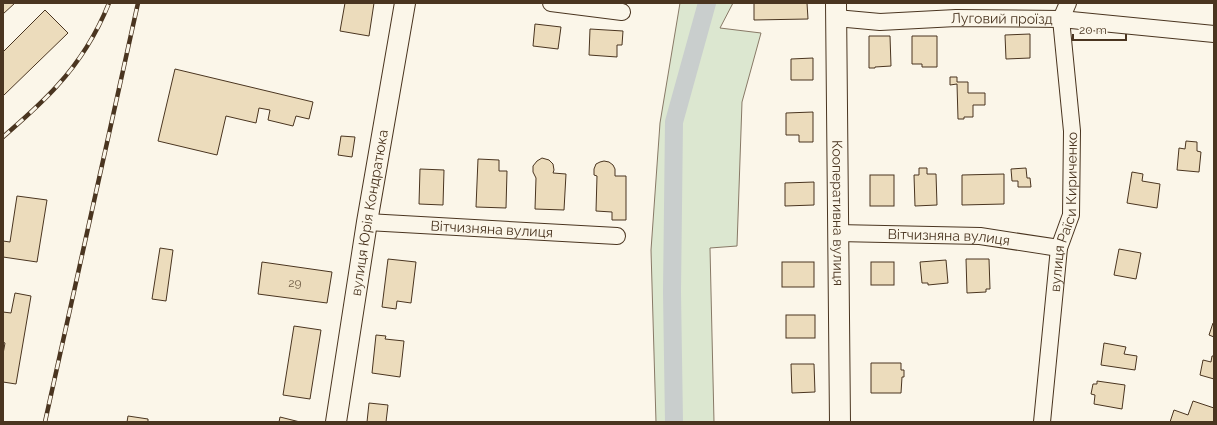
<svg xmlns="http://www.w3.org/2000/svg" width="1217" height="425" viewBox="0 0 1217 425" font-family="Raleway,sans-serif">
<rect width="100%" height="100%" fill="#fbf6e9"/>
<polygon fill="#dce7d0" stroke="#887966" points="680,3 733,3 720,28 761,33 742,102 737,246 710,248 714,422 656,422 651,250 660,123"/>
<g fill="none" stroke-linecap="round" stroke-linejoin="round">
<polyline stroke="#c9cecd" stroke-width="18" points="674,422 672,292 674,122 707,3"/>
</g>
<g fill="#ecdcbc" stroke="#4a3520">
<polygon points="3,3 15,3 3,14"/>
<polygon points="345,3 374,3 369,36 340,31"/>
<polygon points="754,3 807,3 808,19 754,20"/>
<polygon points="45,10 68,33 3,96 3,52"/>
<polygon points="535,24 561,27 558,49 533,46"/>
<polygon points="590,29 623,31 622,45 617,45 617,57 589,55"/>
<polygon points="1030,34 1030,58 1006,59 1005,35"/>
<polygon points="869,36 890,36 891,66 875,67 875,68 869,68"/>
<polygon points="912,36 937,36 937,67 922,67 922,64 912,64"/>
<polygon points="813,58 813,80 791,80 791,59"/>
<polygon points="175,69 313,102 309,119 296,116 293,126 268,120 270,110 259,108 256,123 226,116 217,155 158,141"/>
<polygon points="950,77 957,77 957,82 968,82 968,93 985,93 985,105 973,105 973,117 964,117 964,119 958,119 957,84 950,85"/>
<polygon points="813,112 813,142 799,142 799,135 786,135 786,113"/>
<polygon points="341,136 355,137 352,157 338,155"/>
<polygon points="1186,141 1197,142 1197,151 1201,152 1199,172 1177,170 1179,148 1185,149"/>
<polygon points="542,158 549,160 553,164 554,170 553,173 566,174 564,210 535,209 536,178 533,172 533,166 537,161"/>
<polygon points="478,159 499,160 499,171 507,171 506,208 476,207"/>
<polygon points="604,161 609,162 613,165 615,169 615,176 626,176 626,220 612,220 612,212 596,211 597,176 594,175 594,169 596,164 600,162"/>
<polygon points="919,168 927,168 927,174 936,174 937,205 915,206 914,175 919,175"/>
<polygon points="1026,168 1027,178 1030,178 1031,187 1018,187 1018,181 1012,181 1011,169"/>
<polygon points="420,169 444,170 443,205 419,204"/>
<polygon points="1132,172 1143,174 1142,181 1160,184 1157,208 1127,203"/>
<polygon points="1004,174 1004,204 962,205 962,175"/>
<rect x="870" y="175" width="24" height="31"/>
<polygon points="814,182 814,205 785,206 785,183"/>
<polygon points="17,196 47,200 37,262 3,257 3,241 10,242"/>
<polygon points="160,248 173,250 166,301 152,299"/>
<polygon points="1119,249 1141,253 1136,279 1114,275"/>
<polygon points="388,259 416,262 411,303 397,301 396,309 382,307"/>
<polygon points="966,259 989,259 990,289 986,289 986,292 967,293"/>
<polygon points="946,260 948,283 928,285 928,283 922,283 920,262"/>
<polygon points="262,262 332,272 327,303 258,294"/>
<rect x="782" y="262" width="32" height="25"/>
<rect x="871" y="262" width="23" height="23"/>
<polygon points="15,293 31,296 16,384 3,382 3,354 5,343 3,342 3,312 11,313"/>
<rect x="786" y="315" width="29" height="23"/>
<polygon points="1213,323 1214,323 1214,337 1209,335"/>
<polygon points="294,326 321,330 310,399 283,395"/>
<polygon points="376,335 386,336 385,339 404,341 400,377 372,373"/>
<polygon points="1104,343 1126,347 1124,354 1137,356 1135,370 1101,365"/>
<polygon points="1212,356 1214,356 1214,379 1200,375 1203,360 1211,362"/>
<polygon points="871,363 901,363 901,370 904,370 904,377 902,377 901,393 871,393"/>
<polygon points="791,364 814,364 815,392 792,393"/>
<polygon points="1097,381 1125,385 1122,409 1094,404 1095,395 1091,394 1093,384 1097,384"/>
<polygon points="1193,401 1214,408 1214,422 1170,422 1174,410 1188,415"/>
<polygon points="369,403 388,405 386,422 367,422"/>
<polygon points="128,416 148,419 148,422 127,422"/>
<polygon points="280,417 300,422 279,422"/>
</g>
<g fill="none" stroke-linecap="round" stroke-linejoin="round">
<defs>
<g id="minor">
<polyline points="551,3 622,12"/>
<path id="s1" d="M836,18L880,22L956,18L1061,19L1214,34"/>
<path id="s2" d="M367,222L617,236"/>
<path id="s3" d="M837,233L980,236L1059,248"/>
<path id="s4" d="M1042,422L1059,248L1071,215L1072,131L1061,19L1068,3"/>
</g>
<g id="tertiary">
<path id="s5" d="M836,3L840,422"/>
<path id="s6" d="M336,422L367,222L405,3"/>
</g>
</defs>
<use href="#minor" stroke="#4a3520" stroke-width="18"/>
<use href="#tertiary" stroke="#4a3520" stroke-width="22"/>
<use href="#minor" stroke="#fbf6e9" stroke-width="16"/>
<use href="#tertiary" stroke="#fbf6e9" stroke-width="20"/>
<defs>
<g id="rail">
<path d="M3,137C21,121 40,105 57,86C79,62 97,33 109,3"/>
<polyline points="45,422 138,3"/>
</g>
</defs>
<use href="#rail" stroke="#4a3520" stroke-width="4.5"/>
<use href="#rail" stroke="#fbf6e9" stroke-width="3" stroke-dasharray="9" stroke-linecap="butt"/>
</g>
<g text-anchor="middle" stroke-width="3" stroke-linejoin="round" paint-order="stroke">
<g font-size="12" fill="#725f47">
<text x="295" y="287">29</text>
</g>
<g font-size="14" fill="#4a3520" stroke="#fbf6e9">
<text dy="5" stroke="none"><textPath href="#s1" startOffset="166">Луговий проїзд</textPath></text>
<text dy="5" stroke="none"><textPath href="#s6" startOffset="212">вулиця Юрія Кондратюка</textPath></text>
<text dy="5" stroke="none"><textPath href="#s4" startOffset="212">вулиця Раїси Кириченко</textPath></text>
<text dy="5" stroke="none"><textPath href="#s5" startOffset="210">Кооперативна вулиця</textPath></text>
<text dy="5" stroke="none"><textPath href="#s2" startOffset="125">Вітчизняна вулиця</textPath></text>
<text dy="5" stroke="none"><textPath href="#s3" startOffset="112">Вітчизняна вулиця</textPath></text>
</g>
</g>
<rect width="1217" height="425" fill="none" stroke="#4a3520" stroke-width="8"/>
<path d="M1073 34v6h53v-6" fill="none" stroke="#4a3520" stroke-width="2"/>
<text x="1079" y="34" font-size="12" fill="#4a3520" stroke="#fbf6e9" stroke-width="3" paint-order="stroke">20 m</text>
</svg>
